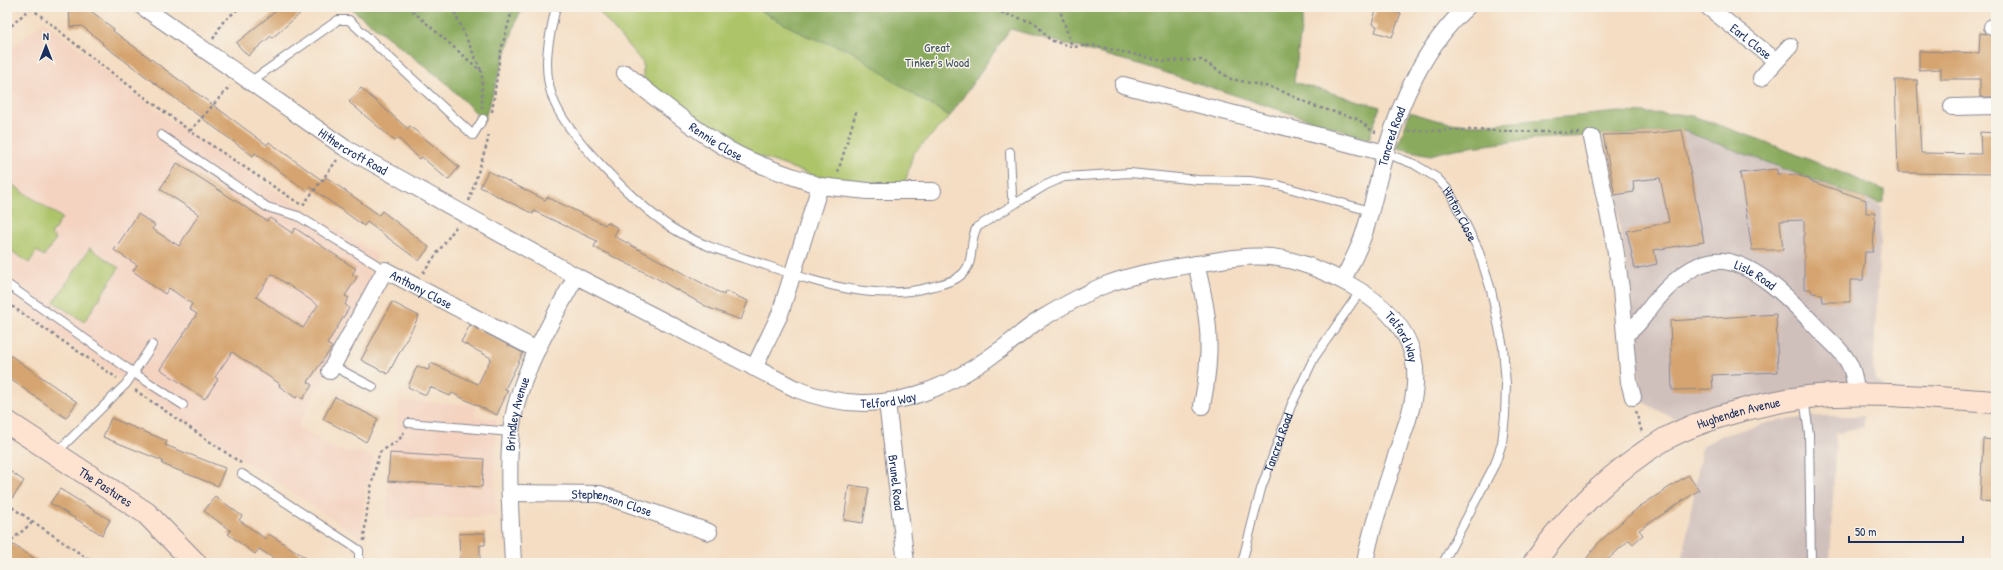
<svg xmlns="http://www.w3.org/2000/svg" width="2003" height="570" viewBox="0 0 2003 570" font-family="'Patrick Hand',sans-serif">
<rect width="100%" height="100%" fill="#f7f3e8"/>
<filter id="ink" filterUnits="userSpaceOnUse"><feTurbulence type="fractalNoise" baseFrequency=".025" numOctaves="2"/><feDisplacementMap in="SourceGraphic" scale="8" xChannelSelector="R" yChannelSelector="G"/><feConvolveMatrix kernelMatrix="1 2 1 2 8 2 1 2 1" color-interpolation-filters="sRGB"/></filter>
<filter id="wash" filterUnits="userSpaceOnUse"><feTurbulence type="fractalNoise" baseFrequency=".012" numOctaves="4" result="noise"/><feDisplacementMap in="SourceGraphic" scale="16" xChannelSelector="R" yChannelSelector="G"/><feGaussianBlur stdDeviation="0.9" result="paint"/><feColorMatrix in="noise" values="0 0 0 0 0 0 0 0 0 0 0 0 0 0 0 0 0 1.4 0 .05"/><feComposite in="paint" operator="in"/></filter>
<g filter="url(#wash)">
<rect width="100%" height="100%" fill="#f4ddc2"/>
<g fill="#f4d3c1">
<polygon points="44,21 128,89 187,132 284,196 378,255 367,273 375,279 298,427 338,450 374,455 366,490 361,538 7,302 7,53"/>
<polygon points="399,401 475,405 475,418 497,419 495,461 496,516 386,521 391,439 397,439"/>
</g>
<g fill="#d0c0bc">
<polygon points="1684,131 1882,206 1873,370 1876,379 1883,386 1682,423 1643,402 1634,339 1632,297 1604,135"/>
<polygon points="1817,416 1864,416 1864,427 1836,434 1830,563 1682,563 1702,446 1721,436 1770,422"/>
</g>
<g fill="#adc469" stroke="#647a64">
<polygon points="595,7 754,7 807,36 852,51 919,98 950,116 913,154 905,183 876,186 818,177 735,148 643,80 643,63"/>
<polygon points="7,181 62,218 51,235 56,239 44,256 37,251 29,263 7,248"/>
<polygon points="90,248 119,268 84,322 54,302"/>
</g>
<g fill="#8aaa5d" stroke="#526c5e">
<polygon points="349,7 523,7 516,21 484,121 445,82"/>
<polygon points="754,7 1304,7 1294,82 1380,107 1369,139 1142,65 1010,29 950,116 919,98 852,51 807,36"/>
<path d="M1410,112C1434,121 1456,125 1481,125L1618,112L1678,114L1693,116L1761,140L1884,190V202L1880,203L1856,196L1684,131L1533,139L1455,149L1430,155L1397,148Z"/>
</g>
<g id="blocks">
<g fill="#d5a470" fill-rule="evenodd">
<polygon points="69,7 86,7 114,29 113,31 267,145 269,142 323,181 326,177 379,215 382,211 429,247 419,261 367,222 364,226 310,187 307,191 255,153 253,156 102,44 103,43 82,26 70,27"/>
<polygon points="281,7 308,7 272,38 271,36 248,56 236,43"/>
<polygon points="1377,7 1401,14 1392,37 1375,32 1377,26 1372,24"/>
<polygon points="1980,33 1996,36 1996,97 1980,97 1980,79 1941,79 1941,69 1919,70 1919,51 1979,53"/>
<polygon points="1895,80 1917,80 1921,153 1981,154 1980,132 1996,133 1996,174 1898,173"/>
<polygon points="361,88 408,129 410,126 459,167 448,180 422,157 420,159 398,138 395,141 349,102"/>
<polygon points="1682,130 1704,242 1654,250 1657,264 1635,269 1627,231 1669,222 1660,178 1633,181 1634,192 1615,195 1603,135 1649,134"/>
<path d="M177,163L267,221L270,218L292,233L295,228L356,269L352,274L357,277L345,296L349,298L345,304L349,308L327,344L332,347L308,382L312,385L303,399L298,395L296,398L279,386L280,384L232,352L215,377L218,379L205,399L160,369L197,314L189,309L192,304L169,288L165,294L152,285L133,271L137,265L114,250L138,214L155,225L152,229L179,246L199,214L160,189ZM272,274L318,305L303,328L256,297Z"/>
<polygon points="1777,169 1777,174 1797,175 1810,179 1810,181 1866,200 1866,213 1875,213 1873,252 1865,252 1863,280 1850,280 1850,302 1823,302 1822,294 1812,293 1811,289 1804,289 1804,220 1780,221 1783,250 1752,250 1740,173"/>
<polygon points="488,171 545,200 547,197 605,225 607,222 618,228 614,236 724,295 725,291 748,301 741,320 709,308 656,278 594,247 597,241 534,211 533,214 480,187"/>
<polygon points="392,302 419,316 388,374 361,360"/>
<polygon points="1776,314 1778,372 1712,375 1713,389 1672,390 1670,321"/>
<polygon points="470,325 523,353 505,389 508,390 497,415 452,393 450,396 430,387 426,395 408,387 417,366 428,370 431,363 478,384 491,358 461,342"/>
<polygon points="7,353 77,402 66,418 7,377"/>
<polygon points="335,397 378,419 366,442 323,419"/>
<polygon points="111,418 167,441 165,445 225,468 218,486 162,464 163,461 103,437"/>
<polygon points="1983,439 1996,440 1996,502 1980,501"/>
<polygon points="390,453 484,459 482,487 388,481"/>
<polygon points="7,469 24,481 7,506"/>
<polygon points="1688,475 1699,490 1639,530 1643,535 1633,544 1629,540 1604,563 1583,563 1600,541 1639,507"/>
<polygon points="849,485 869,488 863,523 844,520"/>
<polygon points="60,489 110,520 102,535 50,503"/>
<polygon points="215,496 242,516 239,520 266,539 269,534 314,563 281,563 259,549 255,554 228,534 231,531 204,511"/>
<polygon points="485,533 485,545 480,545 480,563 460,563 459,534"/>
<polygon points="7,541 42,563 11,563 7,560"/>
</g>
</g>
</g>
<g filter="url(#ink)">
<use href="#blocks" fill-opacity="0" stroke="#888690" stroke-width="1"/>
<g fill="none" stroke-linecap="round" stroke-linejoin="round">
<defs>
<g id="lane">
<path d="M556,7C549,38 542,65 552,96C564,134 638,206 672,228C697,244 727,253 756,262C813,281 873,304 934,286C942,284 951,282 957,278C978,265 967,244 977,227L1046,185L1064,177L1130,173L1198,180L1250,181L1278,185L1370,211"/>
<polyline points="250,82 338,20 349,20 473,135 483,119"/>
<polyline points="161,135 267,207 298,216 385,270"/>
<polyline points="1010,152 1012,196 1015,203"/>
<path id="s1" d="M1385,153L1414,164L1437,178L1449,191L1478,249L1491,290L1503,347L1506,384L1505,416L1502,443L1495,464L1443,563"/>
<polyline points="7,284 134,373 183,405"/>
<polyline points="333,366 373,387"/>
<polyline points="1804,398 1809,434 1811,563"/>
<polyline points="409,423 511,432"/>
<polyline points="56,453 126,384 152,345"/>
<polyline points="242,474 359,550 359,563"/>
<path id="s2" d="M1242,563L1261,489L1291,406L1314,358L1361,290"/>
</g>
<g id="street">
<path id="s3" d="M143,7L345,148L576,276L796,389C838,406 883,408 925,392C951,383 975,368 997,352C1012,342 1025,329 1041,319C1061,307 1083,294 1105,285C1136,273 1170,268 1203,263C1225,259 1248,255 1271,257C1300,260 1327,272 1352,286C1384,304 1412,331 1415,369C1417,394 1409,418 1401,440C1389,480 1372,522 1365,563"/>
<path id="s4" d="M1708,7L1775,60"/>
<polyline points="1992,27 1996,27"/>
<path id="s5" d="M625,73C656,99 687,124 721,145C751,164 787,174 820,186"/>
<polyline points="1761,78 1790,46"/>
<polyline points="1123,85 1385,153"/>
<polyline points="1952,107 1996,106"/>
<polyline points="1592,138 1614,240 1621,289 1629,382 1633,397"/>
<path d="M1196,264C1210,319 1213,350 1202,406"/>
<path id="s6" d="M1343,280C1349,267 1357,253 1362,239C1372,212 1377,182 1385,154C1400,101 1426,44 1467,7"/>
<path id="s7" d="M1625,334C1637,328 1645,314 1653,304C1667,287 1684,270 1705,263C1745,249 1796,305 1820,331C1831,342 1845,353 1851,368C1855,377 1855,385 1856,394"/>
<polyline points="754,368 780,314 820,186 868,191 933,191"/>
<path id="s8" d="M330,371L385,270L537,350"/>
<path id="s9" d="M887,402L906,563"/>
<path id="s10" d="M510,493L600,494L709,532"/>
<path id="s11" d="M513,563C511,520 507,475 511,432C517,377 550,325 576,276"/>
</g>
<g id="secondary">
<path id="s12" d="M7,422L146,513L195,563"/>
<path id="s13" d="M1534,563C1568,515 1614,469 1665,439C1705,417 1773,400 1818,396C1876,391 1938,399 1996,402"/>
</g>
</defs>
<use href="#lane" stroke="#888690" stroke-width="10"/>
<use href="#street" stroke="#888690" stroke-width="18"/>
<use href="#secondary" stroke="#888690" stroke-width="24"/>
<g stroke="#888690" stroke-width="2.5" stroke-dasharray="3 3" stroke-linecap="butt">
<polyline points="408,7 482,72 482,108"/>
<polyline points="452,7 481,70"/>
<polyline points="984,7 1035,23 1050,40 1072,47 1092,45 1163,61 1202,60 1231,79 1275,88 1314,106 1358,119 1372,131 1376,132"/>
<polyline points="1059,7 1072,47"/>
<polyline points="31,8 95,60 190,131 300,204"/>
<polyline points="7,30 31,7"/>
<polyline points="213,39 223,22 240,7"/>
<polyline points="492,112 500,54 513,7"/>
<polyline points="190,131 230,86"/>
<polyline points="1408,131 1467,130 1579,133"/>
<polyline points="838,172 856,112"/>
<polyline points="469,201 487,144 489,133"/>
<polyline points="303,205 337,160"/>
<polyline points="423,273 456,227"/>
<polyline points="7,303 117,378"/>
<polyline points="135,390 241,463"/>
<polyline points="1636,411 1642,433"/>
<polyline points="7,504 94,563"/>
<path d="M364,541C366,510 371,481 380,452L399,440L404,432"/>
<polyline points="7,544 33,522"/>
</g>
<use href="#lane" stroke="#fff" stroke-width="8"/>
<use href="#street" stroke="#fff" stroke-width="16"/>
<use href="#secondary" stroke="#fee3d1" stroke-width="22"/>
</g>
</g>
<g text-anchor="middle" stroke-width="3" stroke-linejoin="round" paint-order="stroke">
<g font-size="13" fill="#1b2f5e" stroke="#f7f3e8">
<text dy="5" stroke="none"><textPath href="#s4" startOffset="55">Earl Close</textPath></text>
<text dy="5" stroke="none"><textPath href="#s6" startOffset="152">Tancred Road</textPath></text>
<text dy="5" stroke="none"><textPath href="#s5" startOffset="114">Rennie Close</textPath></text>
<text dy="5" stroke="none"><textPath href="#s3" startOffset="255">Hithercroft Road</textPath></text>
<text dy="5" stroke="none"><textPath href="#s1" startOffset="101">Hinton Close</textPath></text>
<text dy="5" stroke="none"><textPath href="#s7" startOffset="162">Lisle Road</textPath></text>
<text dy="5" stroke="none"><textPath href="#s8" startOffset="156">Anthony Close</textPath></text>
<text dy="5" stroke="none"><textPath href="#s3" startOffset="1429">Telford Way</textPath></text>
<text dy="5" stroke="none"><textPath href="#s3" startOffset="852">Telford Way</textPath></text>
<text dy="5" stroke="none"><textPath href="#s11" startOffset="150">Brindley Avenue</textPath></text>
<text dy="5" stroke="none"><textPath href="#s13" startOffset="260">Hughenden Avenue</textPath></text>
<text dy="5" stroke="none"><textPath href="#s2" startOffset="126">Tancred Road</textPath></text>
<text dy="5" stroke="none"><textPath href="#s9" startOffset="81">Brunel Road</textPath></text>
<text dy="5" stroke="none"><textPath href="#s12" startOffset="118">The Pastures</textPath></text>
<text dy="5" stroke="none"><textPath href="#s10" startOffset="103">Stephenson Close</textPath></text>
</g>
<g font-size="13" fill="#405461" stroke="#f7f3e8">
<text x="937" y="52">Great<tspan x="937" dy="15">Tinker's Wood</tspan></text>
</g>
</g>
<rect width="2003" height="570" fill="none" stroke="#f7f3e8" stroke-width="24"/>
<g transform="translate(46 46)" stroke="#f7f3e8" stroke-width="3" paint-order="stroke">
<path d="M0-3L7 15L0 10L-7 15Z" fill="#1b2f5e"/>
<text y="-6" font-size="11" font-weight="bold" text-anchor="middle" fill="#1b2f5e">N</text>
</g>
<path d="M1849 536v6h114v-6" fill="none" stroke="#1b2f5e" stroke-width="2"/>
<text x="1855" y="536" font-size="12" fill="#1b2f5e" stroke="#f7f3e8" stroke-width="3" paint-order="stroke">50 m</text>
</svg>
